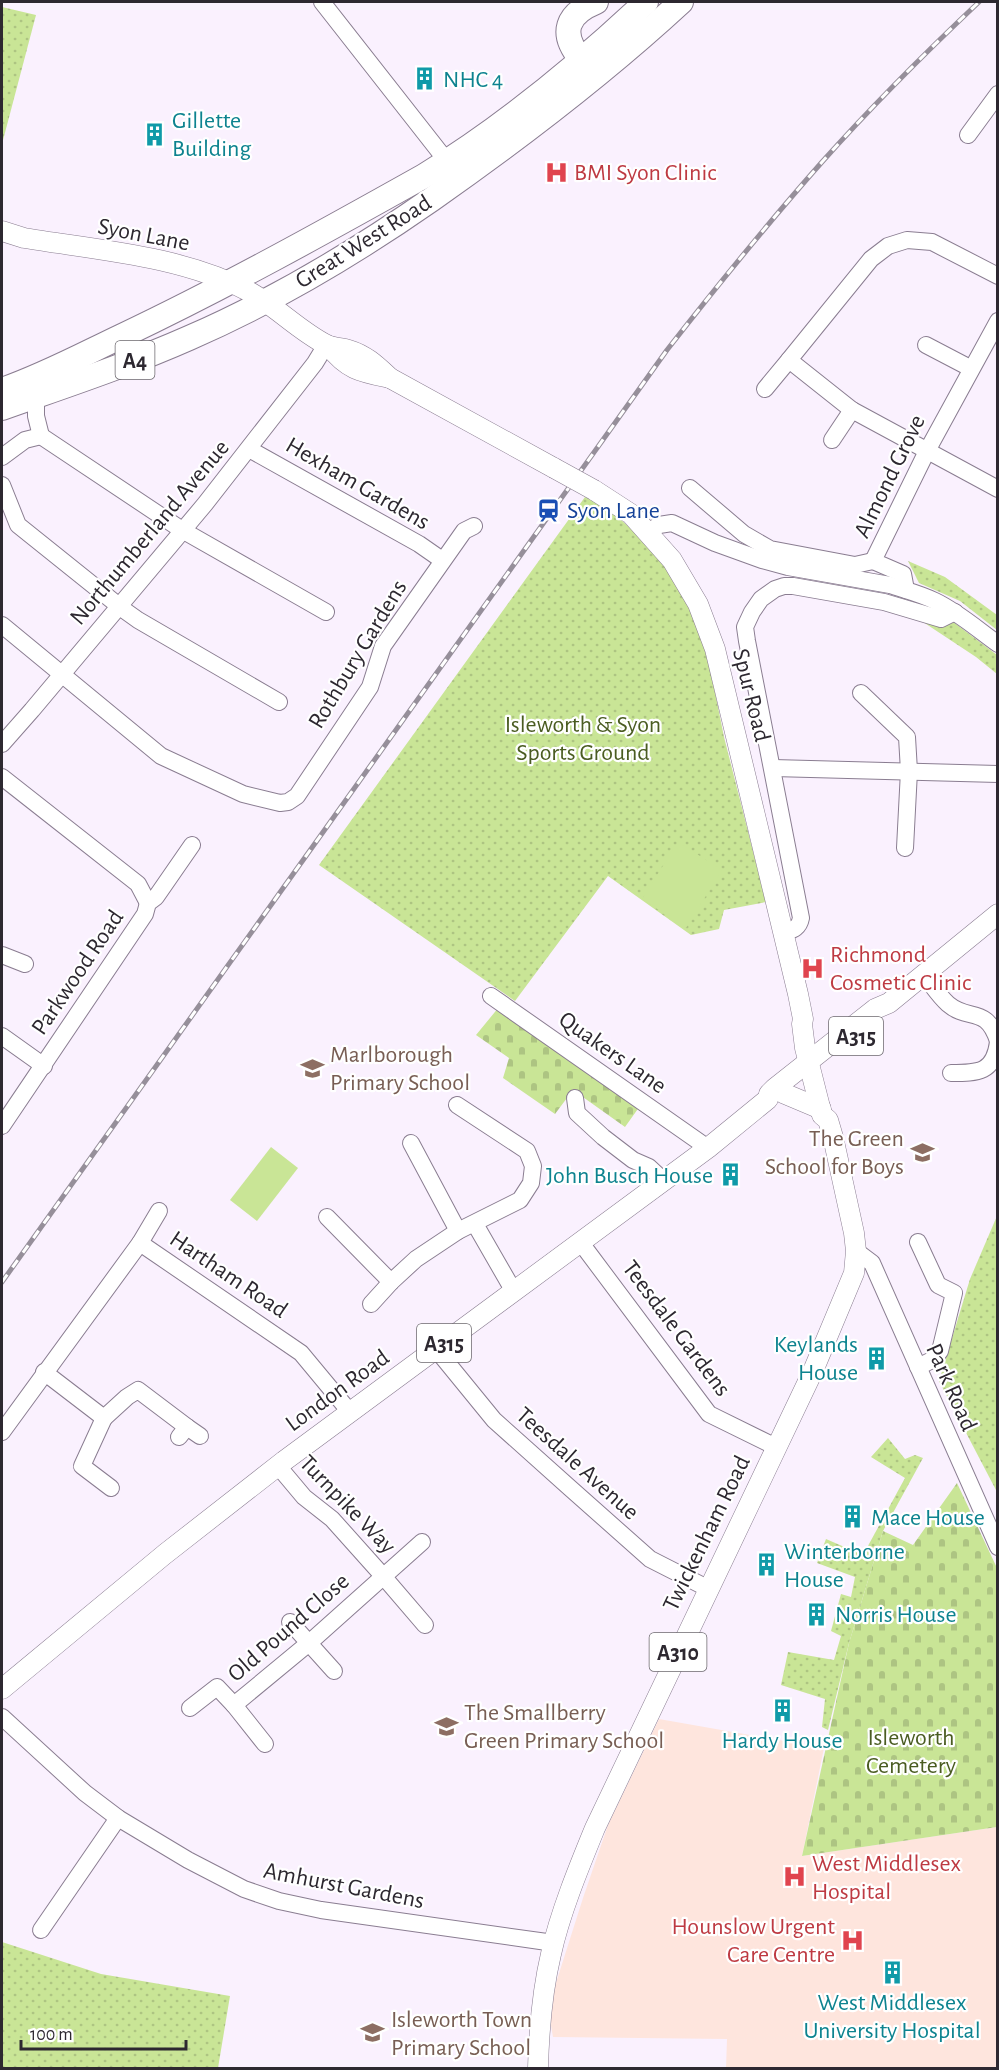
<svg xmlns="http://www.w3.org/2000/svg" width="999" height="2070" viewBox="0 0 999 2070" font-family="'Alegreya Sans',sans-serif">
<defs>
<pattern id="cemetery-stones" width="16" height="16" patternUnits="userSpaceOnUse" patternTransform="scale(1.5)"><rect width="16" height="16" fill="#c9e596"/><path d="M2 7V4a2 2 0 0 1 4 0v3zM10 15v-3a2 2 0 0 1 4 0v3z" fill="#adc482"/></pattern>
<pattern id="park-dots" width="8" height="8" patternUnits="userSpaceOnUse" patternTransform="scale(1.5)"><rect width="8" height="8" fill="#c9e596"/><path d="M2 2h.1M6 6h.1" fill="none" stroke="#adc482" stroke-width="1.8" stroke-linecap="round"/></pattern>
</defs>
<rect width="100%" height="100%" fill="#faf1fe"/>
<polygon fill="#fee5dd" points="659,1719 824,1748 802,1856 997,1827 997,2068 726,2068 727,2039 553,2037 548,2008 583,1898 608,1825"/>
<g fill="url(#cemetery-stones)">
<polygon points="499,1007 640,1106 625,1127 573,1090 555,1114 503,1078 509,1058 476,1035"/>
<polygon points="957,1483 997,1568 997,1827 802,1856 849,1643 883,1531 913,1545"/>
</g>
<g fill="url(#park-dots)">
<polygon points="2,7 36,15 2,144"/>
<polygon points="585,497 606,506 642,539 672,575 699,623 710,667 724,737 766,902 724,910 719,929 691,935 608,876 515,1001 319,865"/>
<polygon points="908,561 945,577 997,615 997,630 960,601 919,583"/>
<polygon points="917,618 952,621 997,655 997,674 976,657"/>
<polygon points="997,1216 997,1492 939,1381 970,1279"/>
<polygon points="888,1438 905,1459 915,1455 923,1458 883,1531 849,1643 828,1730 822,1727 825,1699 781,1685 788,1652 834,1660 841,1636 831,1631 841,1594 851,1597 855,1577 817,1563 826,1539 863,1555 905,1478 871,1457"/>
<polygon points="2,1942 101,1974 230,1996 218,2068 2,2068"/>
</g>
<g fill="#c9e596">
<polygon points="678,842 722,870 686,928 642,899"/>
<polygon points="271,1147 298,1168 257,1221 230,1200"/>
</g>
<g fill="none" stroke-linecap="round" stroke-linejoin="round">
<defs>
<g id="minor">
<polyline points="322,2 453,169"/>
<polyline points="968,135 998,94"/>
<polyline points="998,276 932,242 907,240 888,246 871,259 789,360 852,410 998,489"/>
<polyline points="926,345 970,368"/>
<polyline points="765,389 789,360"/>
<polyline points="36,396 36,416 41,436"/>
<polyline points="41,436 182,530 326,612"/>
<polyline points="832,440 852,410"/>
<polyline points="249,449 419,544 442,560"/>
<polyline points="2,457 25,440 41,436"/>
<polyline points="2,485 18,525 124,610 138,620 279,702"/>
<polyline points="690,488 744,534 770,549 855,565 873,561"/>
<path d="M647,533L659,525L672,523L715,543L762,560L788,567L890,585C905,590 921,594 935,601C958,612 977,629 998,644"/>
<polyline points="906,590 903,574 873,561 927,451 998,321"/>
<polyline points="2,625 161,756 243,794 280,803 288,802 297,796 370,687 383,646 464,531 474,526"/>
<polyline points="861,693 907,737 909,771 905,848"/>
<polyline points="2,744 32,710 205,504 315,363 326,345"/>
<polyline points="773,768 998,774"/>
<polyline points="2,777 138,884 148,903"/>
<path d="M783,933C792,930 799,929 801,918L747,641L745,627L752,612L761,599L775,589L784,586H793L884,602L941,619L955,612"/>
<polyline points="2,955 25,964"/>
<path d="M924,975C932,985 939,996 948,1004C969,1022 986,1005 998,1041"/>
<polyline points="491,996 708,1148"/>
<polyline points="2,1036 44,1066"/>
<path d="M951,1073C978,1073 994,1073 998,1042"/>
<polyline points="575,1098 577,1113 603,1137 633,1160 649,1167 663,1180"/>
<polyline points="2,1126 145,914 148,903 156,897 192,845"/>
<polyline points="411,1143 458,1231"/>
<polyline points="327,1217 391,1282"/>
<polyline points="475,1224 513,1290"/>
<polyline points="140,1243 159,1211"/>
<polyline points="581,1243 709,1414 776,1447"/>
<polyline points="856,1251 872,1263 998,1547"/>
<polyline points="371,1304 391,1282 416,1259 458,1231 520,1200 531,1183 533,1166 527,1151 457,1105"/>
<polyline points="436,1349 494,1420 570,1488 650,1559 707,1588"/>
<polyline points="918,1367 934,1359 940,1351 954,1293 938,1285 918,1242"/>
<polyline points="44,1372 104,1418 82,1466 111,1488"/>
<polyline points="104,1418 127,1397 138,1390 187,1427 179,1437"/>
<polyline points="187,1427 200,1436"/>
<polyline points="2,1432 140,1243 301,1353 350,1412"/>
<polyline points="278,1466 304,1497 332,1519 383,1576 425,1625"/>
<polyline points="290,1622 334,1671"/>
<polyline points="190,1708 217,1687 234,1705"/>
<polyline points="2,1717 85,1793 118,1818 188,1860 244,1889 279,1901 321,1910 554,1943"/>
<polyline points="265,1744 234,1705 309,1643 422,1542"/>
<polyline points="41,1930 118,1818"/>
</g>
<g id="major">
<path d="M2,231L24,238C97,250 182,256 248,291C276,306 299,331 327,345C334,348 342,348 349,350C366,355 377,366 390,378L554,468"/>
<path d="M329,346C347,370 361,372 390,378"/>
<polyline points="783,1093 821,1109"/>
<polyline points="2,1689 165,1554 284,1461 708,1148 768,1099 769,1094 775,1088 875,1009 889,1003 998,914"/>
<path d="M538,2068C539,2030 542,1992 551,1954C560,1913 579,1867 595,1828L813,1371L854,1273L856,1251L854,1233L833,1137L828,1120L822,1115L805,1048L802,1024L803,1019L798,994L715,649L698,604L672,560L631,514L594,490"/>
</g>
<g id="highway">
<path d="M596,2C567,14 559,33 581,59L597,60"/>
<path d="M2,390C43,376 82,355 122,336C225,287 324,232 424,176C501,129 580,64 646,2"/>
<path d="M2,408C64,386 128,365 189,338C274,301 356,252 432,199C519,138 603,74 681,2"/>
</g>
</defs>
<use href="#minor" stroke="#8a7d91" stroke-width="18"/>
<use href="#major" stroke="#8a7d91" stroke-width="21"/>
<use href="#highway" stroke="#8a7d91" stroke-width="26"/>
<use href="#minor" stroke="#fff" stroke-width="16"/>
<use href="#major" stroke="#fff" stroke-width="20"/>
<use href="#highway" stroke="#fff" stroke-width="24"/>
<defs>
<path id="rail" d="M2,1282L667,350C717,286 768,223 822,162C872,106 925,53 979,2"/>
</defs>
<use href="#rail" stroke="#968f9a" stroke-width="5"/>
<use href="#rail" stroke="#fff" stroke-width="3" stroke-dasharray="9" stroke-linecap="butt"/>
<defs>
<polyline id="major-bridge" points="554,468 594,490"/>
</defs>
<use href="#major-bridge" stroke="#8a7d91" stroke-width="21" stroke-linecap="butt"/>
<use href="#major-bridge" stroke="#fff" stroke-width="20"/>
</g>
<defs>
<symbol id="building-bare" viewBox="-9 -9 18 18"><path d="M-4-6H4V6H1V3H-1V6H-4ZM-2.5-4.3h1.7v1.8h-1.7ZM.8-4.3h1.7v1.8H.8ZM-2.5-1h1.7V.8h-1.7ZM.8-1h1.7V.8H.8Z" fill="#0f9aa8" stroke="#fff" stroke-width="2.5" paint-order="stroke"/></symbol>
<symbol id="hospital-bare" viewBox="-9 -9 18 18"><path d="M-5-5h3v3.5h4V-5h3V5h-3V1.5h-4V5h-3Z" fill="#e0444e" stroke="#fff" stroke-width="2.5" paint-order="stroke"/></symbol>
<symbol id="station-bare" viewBox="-9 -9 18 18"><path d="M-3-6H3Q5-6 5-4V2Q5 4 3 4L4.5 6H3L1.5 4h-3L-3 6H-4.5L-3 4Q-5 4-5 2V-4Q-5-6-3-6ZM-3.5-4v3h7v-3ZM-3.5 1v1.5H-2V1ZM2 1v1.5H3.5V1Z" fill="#1a4fb4" stroke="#fff" stroke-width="2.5" paint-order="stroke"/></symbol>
<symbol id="school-bare" viewBox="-9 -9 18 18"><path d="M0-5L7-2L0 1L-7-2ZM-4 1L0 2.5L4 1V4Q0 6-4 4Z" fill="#8d6e63" stroke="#fff" stroke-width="2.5" paint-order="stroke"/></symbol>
</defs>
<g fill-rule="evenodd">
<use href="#building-bare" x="408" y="62" width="33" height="33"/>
<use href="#building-bare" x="138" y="118" width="33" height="33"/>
<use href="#hospital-bare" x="540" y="156" width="33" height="33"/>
<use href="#station-bare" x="532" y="494" width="33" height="33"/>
<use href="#hospital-bare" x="796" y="952" width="33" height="33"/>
<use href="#school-bare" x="296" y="1052" width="33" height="33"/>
<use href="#school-bare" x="906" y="1136" width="33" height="33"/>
<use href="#building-bare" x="714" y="1158" width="33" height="33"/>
<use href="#building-bare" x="860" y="1342" width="33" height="33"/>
<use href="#building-bare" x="836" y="1500" width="33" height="33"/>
<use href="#building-bare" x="750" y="1548" width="33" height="33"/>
<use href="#building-bare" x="800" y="1598" width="33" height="33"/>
<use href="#building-bare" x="766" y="1694" width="33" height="33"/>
<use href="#school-bare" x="430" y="1710" width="33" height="33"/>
<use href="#hospital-bare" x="778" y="1860" width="33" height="33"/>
<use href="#hospital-bare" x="836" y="1924" width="33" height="33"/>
<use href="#building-bare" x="876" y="1956" width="33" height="33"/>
<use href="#school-bare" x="356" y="2016" width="33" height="33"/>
</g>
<g text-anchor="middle" stroke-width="4.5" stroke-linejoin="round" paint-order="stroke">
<g fill="#fff" stroke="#6c686e" stroke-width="1.5">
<rect x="115.5" y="341" width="39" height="38" rx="4.5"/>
<rect x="829" y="1017" width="54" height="38" rx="4.5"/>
<rect x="417" y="1324" width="54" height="38" rx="4.5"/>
<rect x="649.5" y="1633" width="57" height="38" rx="4.5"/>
</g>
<g font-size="22" font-weight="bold" fill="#2d2830">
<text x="135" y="368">A4</text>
<text x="856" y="1044">A315</text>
<text x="444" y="1351">A315</text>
<text x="678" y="1660">A310</text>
</g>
<g font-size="24" fill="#0d838f" stroke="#fff" text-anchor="start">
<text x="443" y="87">NHC 4</text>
<text x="172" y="128">Gillette<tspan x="172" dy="28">Building</tspan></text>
<text x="713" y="1183" text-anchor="end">John Busch House</text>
<text x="858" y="1352" text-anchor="end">Keylands<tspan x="858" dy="28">House</tspan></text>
<text x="871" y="1525">Mace House</text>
<text x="784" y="1559">Winterborne<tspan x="784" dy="28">House</tspan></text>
<text x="835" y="1622">Norris House</text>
<text x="782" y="1748" text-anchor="middle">Hardy House</text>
<text x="892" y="2010" text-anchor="middle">West Middlesex<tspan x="892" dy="28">University Hospital</tspan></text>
</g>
<g font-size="24" fill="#be3a42" stroke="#fff" text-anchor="start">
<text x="574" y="180">BMI Syon Clinic</text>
<text x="830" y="962">Richmond<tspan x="830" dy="28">Cosmetic Clinic</tspan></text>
<text x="812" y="1871">West Middlesex<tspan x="812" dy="28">Hospital</tspan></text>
<text x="835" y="1934" text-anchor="end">Hounslow Urgent<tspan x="835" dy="28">Care Centre</tspan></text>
</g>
<g font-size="24" fill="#2d2830" stroke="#fff">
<text transform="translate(144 234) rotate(11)" y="8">Syon Lane</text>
<text transform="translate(363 241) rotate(-32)" y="8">Great West Road</text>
<text transform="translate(889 476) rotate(-64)" y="8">Almond Grove</text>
<text transform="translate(358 483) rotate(30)" y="8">Hexham Gardens</text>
<text transform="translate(149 532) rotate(-50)" y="8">Northumberland Avenue</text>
<text transform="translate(357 654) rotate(-59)" y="8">Rothbury Gardens</text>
<text transform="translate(752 695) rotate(76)" y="8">Spur Road</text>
<text transform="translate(77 972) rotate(-56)" y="8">Parkwood Road</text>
<text transform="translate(613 1052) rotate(35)" y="8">Quakers Lane</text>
<text transform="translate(229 1274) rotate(34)" y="8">Hartham Road</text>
<text transform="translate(677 1328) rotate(53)" y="8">Teesdale Gardens</text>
<text transform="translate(952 1387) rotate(66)" y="8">Park Road</text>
<text transform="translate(337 1390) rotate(-36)" y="8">London Road</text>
<text transform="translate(578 1463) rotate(42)" y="8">Teesdale Avenue</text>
<text transform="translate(348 1504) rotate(46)" y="8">Turnpike Way</text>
<text transform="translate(706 1533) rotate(-64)" y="8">Twickenham Road</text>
<text transform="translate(288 1627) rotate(-41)" y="8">Old Pound Close</text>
<text transform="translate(344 1885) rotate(11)" y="8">Amhurst Gardens</text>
</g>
<g font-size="24" fill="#164399" stroke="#fff" text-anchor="start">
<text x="567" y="518">Syon Lane</text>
</g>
<g font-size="24" fill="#4a5c21" stroke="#fff">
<text x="583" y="732">Isleworth &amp; Syon<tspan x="583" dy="28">Sports Ground</tspan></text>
<text x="911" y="1745">Isleworth<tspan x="911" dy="28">Cemetery</tspan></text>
</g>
<g font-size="24" fill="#785e54" stroke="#fff" text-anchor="start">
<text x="330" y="1062">Marlborough<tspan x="330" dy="28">Primary School</tspan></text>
<text x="904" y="1146" text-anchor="end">The Green<tspan x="904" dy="28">School for Boys</tspan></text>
<text x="464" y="1720">The Smallberry<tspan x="464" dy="28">Green Primary School</tspan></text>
<text x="391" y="2027">Isleworth Town<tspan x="391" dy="28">Primary School</tspan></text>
</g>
</g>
<rect width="999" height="2070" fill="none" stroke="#2d2830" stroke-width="6"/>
<path d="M21 2040v9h165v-9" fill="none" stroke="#2d2830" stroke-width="3"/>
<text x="30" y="2040" font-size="18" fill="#2d2830" stroke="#ffffff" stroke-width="4.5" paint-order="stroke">100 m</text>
</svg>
